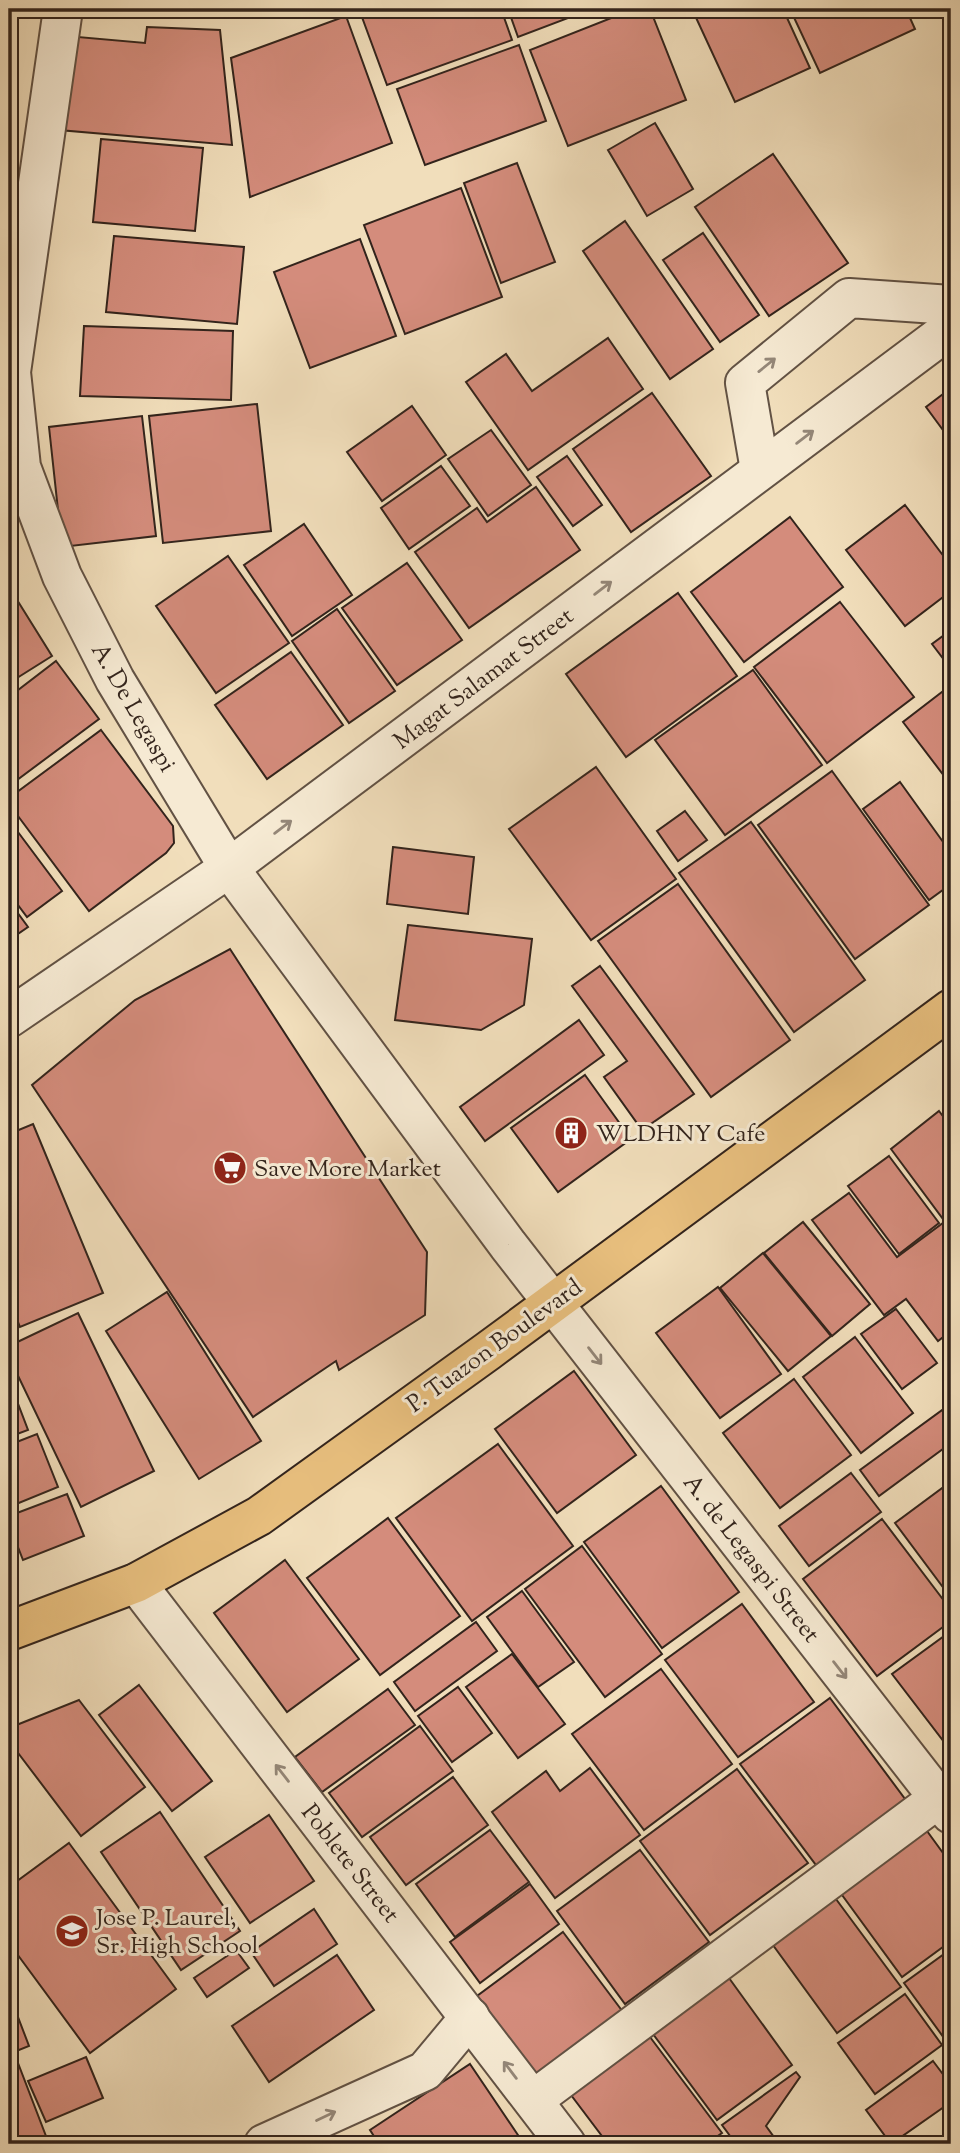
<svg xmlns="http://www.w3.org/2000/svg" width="960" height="2153" viewBox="0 0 960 2153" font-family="'Sorts Mill Goudy',serif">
<rect width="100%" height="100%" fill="#f1debb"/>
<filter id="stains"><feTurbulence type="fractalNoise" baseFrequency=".00286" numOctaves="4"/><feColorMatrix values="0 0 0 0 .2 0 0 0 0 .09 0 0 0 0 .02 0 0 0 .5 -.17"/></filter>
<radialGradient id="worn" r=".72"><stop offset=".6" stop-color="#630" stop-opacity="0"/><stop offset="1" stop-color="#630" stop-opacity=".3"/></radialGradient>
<g fill="#d48c7c" stroke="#33241c" stroke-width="2">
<polygon points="359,9 501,9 512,40 387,85"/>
<polygon points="508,9 583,9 584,12 518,37"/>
<polygon points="634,9 650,9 686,100 568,146 530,50"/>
<polygon points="692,9 783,9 810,68 735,102"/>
<polygon points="790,9 906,9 915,29 820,73"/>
<polygon points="346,16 392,143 250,197 231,58"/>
<polygon points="147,27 220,30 232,145 59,130 67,36 145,43"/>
<polygon points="519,45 546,121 425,165 397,89"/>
<polygon points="655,123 693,189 647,216 608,150"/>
<polygon points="101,139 203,148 195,231 93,222"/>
<polygon points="773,154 848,263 769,316 695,207"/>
<polygon points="517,163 555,262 501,283 464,183"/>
<polygon points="461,188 502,297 405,334 364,225"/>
<polygon points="625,221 713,349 670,379 583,251"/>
<polygon points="703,233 759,315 720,342 663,260"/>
<polygon points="114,236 244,247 237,324 106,312"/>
<polygon points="360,239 396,336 310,368 274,272"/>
<polygon points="84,326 233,331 231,400 80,396"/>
<polygon points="608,338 643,389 528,470 466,382 506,354 532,391"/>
<polygon points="951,388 951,441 926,407"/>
<polygon points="652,393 711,476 631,532 573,449"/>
<polygon points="257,404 271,531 163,543 149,416"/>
<polygon points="412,406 446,455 382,501 347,452"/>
<polygon points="142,416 156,536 62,547 49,427"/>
<polygon points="491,430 531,485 488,516 448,459"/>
<polygon points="567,456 602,505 573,526 537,477"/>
<polygon points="441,466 470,506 409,549 381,508"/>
<polygon points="536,487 580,550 469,628 415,552 477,508 487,522"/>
<polygon points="905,505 951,566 951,591 905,626 846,550"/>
<polygon points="790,517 843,587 744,662 691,592"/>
<polygon points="304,524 352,595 292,636 244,565"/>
<polygon points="228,556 289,643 216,693 156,606"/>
<polygon points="407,563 462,640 397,685 342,608"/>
<polygon points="9,587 52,656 9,683"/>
<polygon points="678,593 737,676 626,757 566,674"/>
<polygon points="840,602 914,697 827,763 754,667"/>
<polygon points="337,609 395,691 349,723 292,641"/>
<polygon points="951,630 951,669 932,644"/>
<polygon points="291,652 343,725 267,779 215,705"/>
<polygon points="56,661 99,719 9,786 9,697"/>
<polygon points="753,670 822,765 725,835 655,740"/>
<polygon points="951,685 951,785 903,722"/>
<polygon points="101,730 173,826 174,843 166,853 89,911 9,804 9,798"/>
<polygon points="596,767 676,879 591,940 509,829"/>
<polygon points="832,771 929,905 855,959 758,825"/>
<polygon points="900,782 951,853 951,884 929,900 863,809"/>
<polygon points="685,811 707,840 678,861 657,831"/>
<polygon points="9,820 62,891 27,917 9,893"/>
<polygon points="751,822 865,980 794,1032 679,873"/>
<polygon points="393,847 474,857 468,914 387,904"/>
<polygon points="678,884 790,1040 711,1097 598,941"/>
<polygon points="9,901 28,927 9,940"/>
<polygon points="408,925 532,939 524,1005 481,1030 395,1020"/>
<polygon points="230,949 427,1252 425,1315 339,1370 336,1361 253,1417 32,1085 135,1000"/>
<polygon points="600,966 694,1094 642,1130 604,1077 627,1061 572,986"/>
<polygon points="579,1020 604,1055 485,1141 460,1107"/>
<polygon points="585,1075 631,1139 558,1192 511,1128"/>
<polygon points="939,1111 951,1127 951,1213 943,1219 891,1149"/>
<polygon points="33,1124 103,1293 20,1327 9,1299 9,1134"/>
<polygon points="889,1156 939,1223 899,1254 848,1186"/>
<polygon points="849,1193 897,1257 951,1217 951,1331 938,1341 906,1299 884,1315 812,1220"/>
<polygon points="803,1222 870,1304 832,1336 764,1253"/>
<polygon points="763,1253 831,1336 788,1371 720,1288"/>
<polygon points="718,1287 781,1374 720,1418 656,1333"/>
<polygon points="167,1292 261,1441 199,1479 106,1331"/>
<polygon points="896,1309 937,1363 902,1389 861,1334"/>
<polygon points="78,1313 154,1471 81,1507 9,1357 9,1346"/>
<polygon points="855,1337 913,1413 861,1453 803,1377"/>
<polygon points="574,1371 636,1455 557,1513 495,1429"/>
<polygon points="794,1379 851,1455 780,1508 723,1433"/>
<polygon points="9,1380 28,1430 9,1437"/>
<polygon points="945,1408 951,1416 951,1443 879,1496 860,1470"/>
<polygon points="37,1434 58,1487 9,1507 9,1445"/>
<polygon points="498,1444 573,1546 472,1621 396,1518"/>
<polygon points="851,1473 881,1512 809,1566 779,1526"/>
<polygon points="949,1483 951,1486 951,1598 895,1523"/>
<polygon points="661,1486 739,1592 662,1648 584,1542"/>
<polygon points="67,1494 84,1536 23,1560 9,1524 9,1516"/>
<polygon points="388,1518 460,1616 380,1675 307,1578"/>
<polygon points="882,1519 951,1610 951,1621 877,1676 803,1579"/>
<polygon points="582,1546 662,1654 605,1697 525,1589"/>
<polygon points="285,1560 359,1659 287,1712 214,1613"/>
<polygon points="522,1591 574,1662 538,1687 487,1617"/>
<polygon points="742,1604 814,1702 738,1757 665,1660"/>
<polygon points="476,1622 497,1651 415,1711 394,1682"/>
<polygon points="951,1631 951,1751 892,1674"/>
<polygon points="512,1654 565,1724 518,1758 466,1687"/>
<polygon points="661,1669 732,1764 644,1830 572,1734"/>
<polygon points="139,1685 212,1781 172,1811 99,1715"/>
<polygon points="458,1687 492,1733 452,1762 418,1716"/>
<polygon points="388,1689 415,1725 322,1792 295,1757"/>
<polygon points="830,1698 911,1807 822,1873 740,1764"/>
<polygon points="79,1700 145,1787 81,1836 9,1741 9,1728"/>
<polygon points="420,1726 453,1771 362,1837 329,1793"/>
<polygon points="590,1768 640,1835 555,1898 492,1812 546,1771 560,1791"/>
<polygon points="737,1769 808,1863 710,1935 640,1841"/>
<polygon points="453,1777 488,1825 406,1885 370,1837"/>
<polygon points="160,1812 240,1931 181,1970 101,1852"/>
<polygon points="269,1815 314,1881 250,1923 205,1857"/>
<polygon points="919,1820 951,1864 951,1941 902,1977 834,1884"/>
<polygon points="490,1830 529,1882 455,1937 416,1884"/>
<polygon points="69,1843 176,1989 90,2053 9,1943 9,1887"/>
<polygon points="640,1850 709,1942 625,2004 557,1911"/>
<polygon points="530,1884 559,1924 480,1983 450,1942"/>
<polygon points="833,1895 901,1987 837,2033 770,1941"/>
<polygon points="314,1909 337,1944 274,1986 251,1952"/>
<polygon points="563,1932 626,2016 539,2080 477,1996"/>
<polygon points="951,1949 951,2033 944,2038 904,1983"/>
<polygon points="236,1950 249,1968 207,1997 194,1978"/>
<polygon points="337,1955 374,2010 269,2082 232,2026"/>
<polygon points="729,1978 792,2065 717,2120 653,2034"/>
<polygon points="905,1994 942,2045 875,2094 838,2043"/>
<polygon points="10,1996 29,2046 9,2054 9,1997"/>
<polygon points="650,2037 722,2133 706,2144 608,2144 571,2095"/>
<polygon points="86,2057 103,2098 46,2122 28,2081"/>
<polygon points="933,2061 951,2085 951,2102 891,2144 866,2110"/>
<polygon points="18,2063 49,2144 9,2144 9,2066"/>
<polygon points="470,2064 524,2144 379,2144 370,2130"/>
<polygon points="796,2072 800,2077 766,2126 779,2144 736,2144 722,2125"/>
<polygon points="322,2137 326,2144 311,2144"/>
<polygon points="723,2138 728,2144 714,2144"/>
</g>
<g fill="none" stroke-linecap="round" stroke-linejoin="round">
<defs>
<g id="minor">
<polyline points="63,9 11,372 21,467 62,576 115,680 229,868 508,1245 951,1814"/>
<polyline points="760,470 745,383 849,298 951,305"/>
<polyline points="9,1018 229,868 951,328"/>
<polyline points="136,1583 566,2144"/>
<polyline points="533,2100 939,1798"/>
<polyline points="264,2144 425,2071 470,2017"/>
</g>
<polyline id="major" points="9,1631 136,1583 259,1516 488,1351 951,1009"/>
</defs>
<use href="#minor" stroke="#625244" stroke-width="42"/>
<use href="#major" stroke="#33241c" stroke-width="42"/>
<use href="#minor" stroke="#f6ead3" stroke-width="38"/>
<use href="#major" stroke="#e8bf7e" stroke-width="38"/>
</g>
<defs><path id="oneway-shaft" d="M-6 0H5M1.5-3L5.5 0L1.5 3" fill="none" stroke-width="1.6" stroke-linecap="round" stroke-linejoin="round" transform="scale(1.75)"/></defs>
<g stroke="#948778">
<use href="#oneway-shaft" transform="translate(767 365) rotate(-39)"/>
<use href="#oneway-shaft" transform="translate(805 437) rotate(-37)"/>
<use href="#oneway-shaft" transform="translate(603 588) rotate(-37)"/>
<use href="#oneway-shaft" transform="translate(283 827) rotate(-37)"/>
<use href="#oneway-shaft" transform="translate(595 1356) rotate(52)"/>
<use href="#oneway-shaft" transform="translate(840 1670) rotate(52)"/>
<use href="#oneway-shaft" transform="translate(282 1773) rotate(-128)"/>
<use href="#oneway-shaft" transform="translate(510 2070) rotate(-127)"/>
<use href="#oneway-shaft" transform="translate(326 2116) rotate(-25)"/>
</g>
<defs>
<symbol id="building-disc" viewBox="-11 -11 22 22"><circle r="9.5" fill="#8f2418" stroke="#f6ead3"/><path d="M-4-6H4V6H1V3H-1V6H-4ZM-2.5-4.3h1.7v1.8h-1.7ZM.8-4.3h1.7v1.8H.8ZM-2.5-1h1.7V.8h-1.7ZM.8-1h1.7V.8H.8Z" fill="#fff"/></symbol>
<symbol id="supermarket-disc" viewBox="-11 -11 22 22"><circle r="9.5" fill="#8f2418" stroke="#f6ead3"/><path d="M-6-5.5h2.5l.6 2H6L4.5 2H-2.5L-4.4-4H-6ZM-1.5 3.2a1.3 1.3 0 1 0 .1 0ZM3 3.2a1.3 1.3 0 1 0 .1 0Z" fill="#fff"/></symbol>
<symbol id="school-disc" viewBox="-11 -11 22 22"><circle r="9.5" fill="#8f2418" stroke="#f6ead3"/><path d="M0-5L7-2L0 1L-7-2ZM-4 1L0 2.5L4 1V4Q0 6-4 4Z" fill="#fff"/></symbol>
</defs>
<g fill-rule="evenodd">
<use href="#building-disc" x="552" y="1114" width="38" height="38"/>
<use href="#supermarket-disc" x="211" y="1149" width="38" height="38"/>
<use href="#school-disc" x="53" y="1912" width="38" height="38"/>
</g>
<g text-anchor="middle" stroke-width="6" stroke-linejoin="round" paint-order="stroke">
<g font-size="24" fill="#33241c" stroke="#f6ead3">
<text transform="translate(483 678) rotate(-37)" y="8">Magat Salamat Street</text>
<text transform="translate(134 707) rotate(60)" y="8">A. De Legaspi</text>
<text transform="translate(494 1345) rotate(-36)" y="8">P. Tuazon Boulevard</text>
<text transform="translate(752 1558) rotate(52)" y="8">A. de Legaspi Street</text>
<text transform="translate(351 1863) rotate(52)" y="8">Poblete Street</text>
</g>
<g font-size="24" fill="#33241c" stroke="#f6ead3" text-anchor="start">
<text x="596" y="1141">WLDHNY Cafe</text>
<text x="254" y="1176">Save More Market</text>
<text x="96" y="1925">Jose P. Laurel,<tspan x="96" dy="28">Sr. High School</tspan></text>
</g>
</g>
<rect width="960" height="2153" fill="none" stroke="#f1debb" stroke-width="35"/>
<rect x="10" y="10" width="939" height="2132" fill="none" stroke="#33241c" stroke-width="3.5"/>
<rect x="18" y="18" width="925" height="2118" fill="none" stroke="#33241c" stroke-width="2"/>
<rect width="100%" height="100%" filter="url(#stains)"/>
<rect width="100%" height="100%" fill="url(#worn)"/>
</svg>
